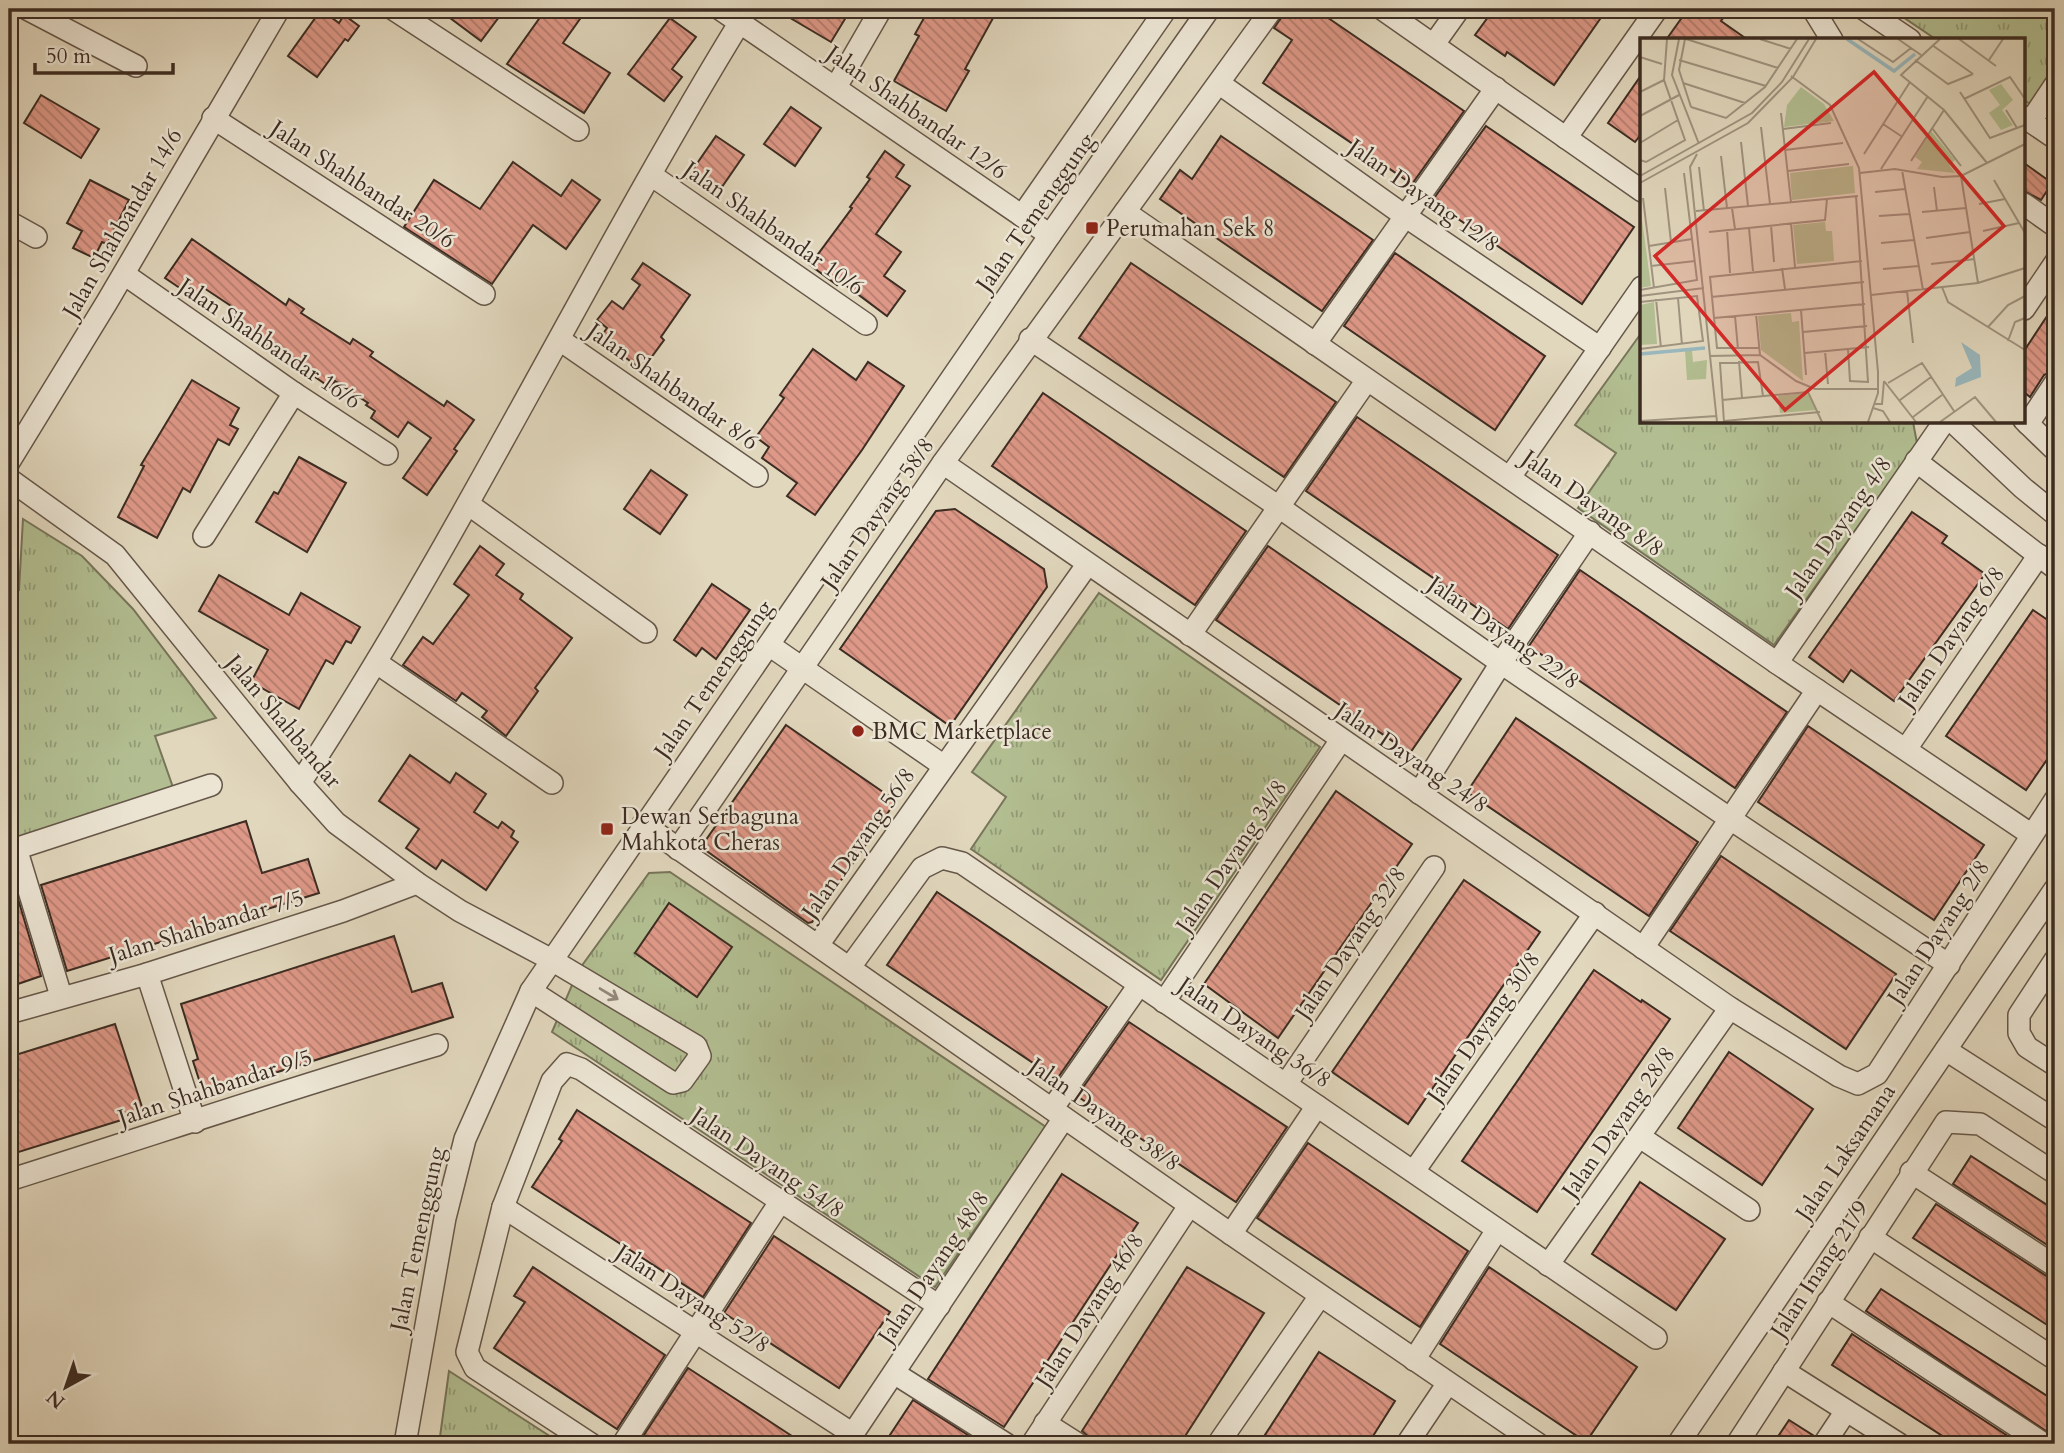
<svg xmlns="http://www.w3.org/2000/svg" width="2064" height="1453" viewBox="0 0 2064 1453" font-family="Cardo,serif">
<defs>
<pattern id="park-tufts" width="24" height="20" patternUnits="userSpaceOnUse" patternTransform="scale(1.75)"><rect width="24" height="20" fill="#b2be91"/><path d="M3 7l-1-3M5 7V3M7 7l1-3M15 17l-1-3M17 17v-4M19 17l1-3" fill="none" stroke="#929b76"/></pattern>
<pattern id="building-back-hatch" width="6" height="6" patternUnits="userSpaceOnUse" patternTransform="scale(1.75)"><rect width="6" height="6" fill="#de9887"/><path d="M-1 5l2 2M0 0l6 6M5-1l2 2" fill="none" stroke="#b57c6e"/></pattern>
</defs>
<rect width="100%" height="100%" fill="#e1d7bd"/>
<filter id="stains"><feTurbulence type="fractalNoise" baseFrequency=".00286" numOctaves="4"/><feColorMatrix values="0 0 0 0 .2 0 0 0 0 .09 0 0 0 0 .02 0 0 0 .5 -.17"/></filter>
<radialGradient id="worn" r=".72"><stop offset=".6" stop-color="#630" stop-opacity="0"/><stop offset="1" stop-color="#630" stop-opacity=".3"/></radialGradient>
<g fill="url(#park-tufts)" stroke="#77755a" stroke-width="2">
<polygon points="1891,9 2055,9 2055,80 2036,108 2024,100 2024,40 1937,40"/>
<polygon points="1642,332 1642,422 1913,422 1917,443 1774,645 1578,508 1616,453 1575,425"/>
<polygon points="23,519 82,556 133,609 216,718 155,736 175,793 9,846 9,590 19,590"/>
<polygon points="1099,593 1320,747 1161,980 971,849 1006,797 972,772"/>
<polygon points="670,872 1046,1127 935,1287 552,1032 578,971 649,873"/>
<polygon points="449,1371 562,1444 439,1444"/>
</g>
<g fill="url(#building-back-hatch)" stroke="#3c2c22" stroke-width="2">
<polygon points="438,9 505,9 481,41"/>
<polygon points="546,9 587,9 563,43 610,73 584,113 507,64"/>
<polygon points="775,9 851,9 831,42"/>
<polygon points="929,9 998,9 965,69 969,71 946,111 894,81 919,36 915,34"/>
<polygon points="1301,9 1315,9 1464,111 1412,184 1263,83 1292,40 1274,28 1286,11 1295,18"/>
<polygon points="1494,9 1607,9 1554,85 1507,52 1505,56 1475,35"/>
<polygon points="1688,9 1730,9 1721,21 1748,40 1666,40"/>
<polygon points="321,10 339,23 344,15 359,26 348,41 345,39 317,77 288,56"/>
<polygon points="670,18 696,37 672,69 682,77 664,101 628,74"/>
<polygon points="1642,74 1642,133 1635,142 1608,123"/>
<polygon points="41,95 99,129 81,158 24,123"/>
<polygon points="791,107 821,128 795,166 764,144"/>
<polygon points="1486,126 1634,227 1582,304 1432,201"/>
<polygon points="716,136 744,155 715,197 687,178"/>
<polygon points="1221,136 1373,240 1322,311 1160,199 1180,170 1192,179"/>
<polygon points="885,151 904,165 896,177 910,186 876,234 901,252 884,276 905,291 887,316 840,281 837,285 810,265 852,208 850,207 870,179 867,177"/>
<polygon points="513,162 561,196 572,180 600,200 566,249 533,225 492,284 404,227 434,180 480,209"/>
<polygon points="2024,163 2052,183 2041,200 2024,191"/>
<polygon points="90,180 129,200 107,244 102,242 94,258 73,248 82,231 67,223"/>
<polygon points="192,239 286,305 289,299 304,309 301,313 350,344 353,339 373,352 370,356 444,406 447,401 474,420 454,449 457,451 427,495 403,478 431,438 408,422 398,437 371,418 375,411 366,405 368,403 335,381 331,388 302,368 299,372 282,361 284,358 231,324 235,317 227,312 231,306 204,288 196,299 165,278"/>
<polygon points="1395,253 1545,356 1495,430 1344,326"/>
<polygon points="643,263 690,295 661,337 664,340 642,370 600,338 607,328 597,320 612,301 623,309 640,285 632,279"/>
<polygon points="1131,263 1336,402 1284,477 1079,338"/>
<polygon points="2055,304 2055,370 2044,375 2030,397 2024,392 2024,351"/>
<polygon points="813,349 856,380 868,362 904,386 862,450 815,515 787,496 797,483 762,458 769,447 756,437 784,398 780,395"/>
<polygon points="192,380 239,408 230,425 238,429 229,445 218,439 190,492 183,488 157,538 118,517 144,466 141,465"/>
<polygon points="1043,393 1246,531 1195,605 992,466"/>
<polygon points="1357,417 1558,555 1508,629 1306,491"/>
<polygon points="299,457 346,483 307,552 256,522 274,492 278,494"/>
<polygon points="651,470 687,495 660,534 624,509"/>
<polygon points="955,509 1044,569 1047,587 950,726 840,649 936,511"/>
<polygon points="1912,512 1947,536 1942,543 1985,574 1894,701 1851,670 1843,682 1809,657"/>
<polygon points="480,546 504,564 496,575 523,594 520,599 572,638 535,688 538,691 506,736 482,717 487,711 462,693 456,701 403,665 423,637 433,644 469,595 454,584"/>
<polygon points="1268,546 1461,679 1410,753 1216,620"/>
<polygon points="1580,570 1787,712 1735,788 1529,646"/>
<polygon points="219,575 289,615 301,593 360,627 351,643 346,641 333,664 326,660 299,709 251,682 268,650 199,611"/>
<polygon points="712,584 750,610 716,659 702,648 696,656 674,640"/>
<polygon points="2033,610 2055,625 2055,748 2026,790 1946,736"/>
<polygon points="1516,718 1698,842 1649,916 1467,792"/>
<polygon points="786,725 896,801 812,922 808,923 701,847"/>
<polygon points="1808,726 1984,845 1934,920 1758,802"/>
<polygon points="410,755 450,783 456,773 486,794 474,812 498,828 502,822 514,831 511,837 518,842 486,890 442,860 436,869 406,848 419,829 379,801"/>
<polygon points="1336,791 1412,844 1278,1038 1204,984"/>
<polygon points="246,821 262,873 308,859 319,893 67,971 41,885"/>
<polygon points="1721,856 1896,974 1846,1049 1670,931"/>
<polygon points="1464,880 1540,932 1408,1124 1332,1072"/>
<polygon points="16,892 41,976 9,987 9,895"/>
<polygon points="937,892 1107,1007 1057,1079 887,965"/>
<polygon points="669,903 732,947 697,997 635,953"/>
<polygon points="394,936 412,992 442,983 453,1017 204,1095 193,1061 198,1059 181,1004"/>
<polygon points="1594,970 1641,1002 1642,1000 1670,1019 1537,1212 1462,1161"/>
<polygon points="1129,1022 1287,1127 1236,1202 1077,1096"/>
<polygon points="115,1024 144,1113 9,1155 9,1057"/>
<polygon points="1729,1052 1813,1109 1762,1185 1678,1128"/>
<polygon points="577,1110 751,1223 703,1297 532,1187 562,1141 559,1139"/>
<polygon points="1308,1143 1468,1251 1420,1327 1257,1218"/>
<polygon points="1971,1156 2055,1210 2055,1250 1953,1184"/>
<polygon points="1062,1174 1138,1223 1004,1427 928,1379"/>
<polygon points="1640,1182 1725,1239 1676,1310 1592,1254"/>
<polygon points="1936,1204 2048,1277 2055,1279 2055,1330 1913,1238"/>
<polygon points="774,1236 890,1312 839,1388 724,1313"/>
<polygon points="533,1267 665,1355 617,1429 494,1348 525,1302 514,1296"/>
<polygon points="1187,1267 1264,1313 1180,1444 1091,1444 1089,1437 1082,1431"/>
<polygon points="1489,1267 1637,1367 1586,1442 1440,1344"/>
<polygon points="1881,1289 2055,1401 2055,1437 1866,1311"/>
<polygon points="1852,1334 2020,1444 1955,1444 1832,1365"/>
<polygon points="1319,1352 1395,1401 1368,1444 1259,1444"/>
<polygon points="688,1368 734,1398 804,1444 638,1444"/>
<polygon points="913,1400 982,1444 884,1444"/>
<polygon points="1789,1420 1814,1436 1811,1444 1773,1444"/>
</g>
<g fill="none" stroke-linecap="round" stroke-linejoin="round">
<defs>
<g id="minor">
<polyline points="27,9 136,66"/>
<polyline points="393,9 578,130"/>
<polyline points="720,9 1050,235"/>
<polyline points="1382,9 1642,191"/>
<polyline points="1813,9 1832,40"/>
<polyline points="1864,9 1910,40"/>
<polyline points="1434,44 1459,9"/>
<polyline points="1220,84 1405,216 1600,348"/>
<polyline points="836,87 881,9"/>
<polyline points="2024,117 2055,138"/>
<polyline points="213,118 484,294"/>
<polyline points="2031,121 2055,85"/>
<polyline points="1566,138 1657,9"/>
<polyline points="651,175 866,324"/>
<polyline points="2024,204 2055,226"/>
<polyline points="1125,212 1777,663 2032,835"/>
<polyline points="1022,216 1166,9"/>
<polyline points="9,222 36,237"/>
<polyline points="124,274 294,393 387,454"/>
<polyline points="2024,309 2055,263"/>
<polyline points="1030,339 1279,507 1501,663 1729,818 1949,965"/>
<polyline points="560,340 757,476"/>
<polyline points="1315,344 1496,88"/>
<polyline points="2024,420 2055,450"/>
<polyline points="1953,422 2023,488 2055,514"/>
<polyline points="2028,424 2055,383"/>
<polyline points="1916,461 2055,568"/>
<polyline points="9,462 107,302 279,9"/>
<polyline points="943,463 1730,1008 1839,1076 1858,1084 1877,1074 2055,800"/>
<polyline points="1510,477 1642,287"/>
<polyline points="9,479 115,555 300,783 336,823 417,883 460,911 550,959 696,1046 700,1056 682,1081 673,1083 531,991"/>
<polyline points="468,504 646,632"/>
<polyline points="204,536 294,393"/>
<polyline points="1190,635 1367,380"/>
<polyline points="769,645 944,766"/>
<polyline points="377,663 552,783"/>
<polyline points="1777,663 1944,422"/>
<polyline points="1906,749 2039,555"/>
<path d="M300,783C461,538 587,272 740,22"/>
<polyline points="1419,793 1501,663 1590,532"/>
<polyline points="643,824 1231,1234 1538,1444"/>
<polyline points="16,848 61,996"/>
<polyline points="678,849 943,463 1272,9"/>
<polyline points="9,851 211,785"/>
<polyline points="818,945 1087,565"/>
<polyline points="1643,948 1817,690"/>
<polyline points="2055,960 2019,1015 2019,1033 2027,1047 2055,1065"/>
<polyline points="850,967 922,868 942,858 962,863 1656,1338"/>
<polyline points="147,974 195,1122"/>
<polyline points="1164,1002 1341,740"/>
<polyline points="9,1013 147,974 343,911 417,883"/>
<polyline points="1946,1050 2055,1120"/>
<polyline points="1286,1084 1434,867"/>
<polyline points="1052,1109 1139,985"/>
<polyline points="1640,1137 1749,1210"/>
<polyline points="1414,1171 1595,913"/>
<polyline points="1911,1172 2055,1266"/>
<path d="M9,1180C152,1135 293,1087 437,1045"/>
<polyline points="503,1207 853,1434"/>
<polyline points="1231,1234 1317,1106"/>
<polyline points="1870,1237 2055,1359"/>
<polyline points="1548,1265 1730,1008"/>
<polyline points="1828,1302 2044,1444"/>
<polyline points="1414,1360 1497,1230"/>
<polyline points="1784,1371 1899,1444"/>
<polyline points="894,1373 1006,1444"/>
<polyline points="1045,1423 1078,1444"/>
<polyline points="405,1444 445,1218 465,1139 531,991 1050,235 1209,9"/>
<polyline points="591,1444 475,1368 467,1352 503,1207 552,1081 567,1064 581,1069 939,1306"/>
<polyline points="623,1444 780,1202"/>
<polyline points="846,1444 1064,1118"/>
<polyline points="1032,1444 1189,1206"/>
<polyline points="1218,1444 1320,1296"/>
<polyline points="1407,1444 1448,1383"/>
<polyline points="1678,1444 2055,889"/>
<polyline points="1737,1444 1946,1122 1980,1124 2055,1173"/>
<polyline points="1824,1444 1846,1411"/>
</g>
</defs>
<use href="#minor" stroke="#655749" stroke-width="24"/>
<use href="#minor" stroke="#ece5d4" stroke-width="21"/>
</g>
<defs><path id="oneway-shaft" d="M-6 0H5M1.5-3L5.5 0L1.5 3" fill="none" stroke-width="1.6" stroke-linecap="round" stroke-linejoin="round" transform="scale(1.75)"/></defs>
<use stroke="#94887b" href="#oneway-shaft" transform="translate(609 994) rotate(31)"/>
<g fill="#8f2418" stroke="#ece5d4" stroke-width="2.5">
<rect x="1085" y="221" width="14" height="14" rx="3.5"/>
<circle cx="858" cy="731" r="7"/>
<rect x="600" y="822" width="14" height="14" rx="3.5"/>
</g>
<g text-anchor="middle" stroke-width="5" stroke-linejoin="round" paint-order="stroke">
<g font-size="23" fill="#3c2c22" stroke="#ece5d4">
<text transform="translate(917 112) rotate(35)" y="8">Jalan Shahbandar 12/6</text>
<text transform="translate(363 184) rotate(33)" y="8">Jalan Shahbandar 20/6</text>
<text transform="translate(1424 195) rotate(35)" y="8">Jalan Dayang 12/8</text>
<text transform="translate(1035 212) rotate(-55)" y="8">Jalan Temenggung</text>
<text transform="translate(122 223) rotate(-60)" y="8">Jalan Shahbandar 14/6</text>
<text transform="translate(774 228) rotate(35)" y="8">Jalan Shahbandar 10/6</text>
<text transform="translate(270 343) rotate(34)" y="8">Jalan Shahbandar 16/6</text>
<text transform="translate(673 386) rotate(35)" y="8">Jalan Shahbandar 8/6</text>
<text transform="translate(1593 503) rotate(35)" y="8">Jalan Dayang 8/8</text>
<text transform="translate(877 513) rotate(-55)" y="8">Jalan Dayang 58/8</text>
<text transform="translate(1838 527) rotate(-55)" y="8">Jalan Dayang 4/8</text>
<text transform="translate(1504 632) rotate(35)" y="8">Jalan Dayang 22/8</text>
<text transform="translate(1951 637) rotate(-55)" y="8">Jalan Dayang 6/8</text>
<text transform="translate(713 679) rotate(-55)" y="8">Jalan Temenggung</text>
<text transform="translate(284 721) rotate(50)" y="8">Jalan Shahbandar</text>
<text transform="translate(1412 757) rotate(34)" y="8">Jalan Dayang 24/8</text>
<text transform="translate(858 843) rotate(-55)" y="8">Jalan Dayang 56/8</text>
<text transform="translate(1231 856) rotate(-56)" y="8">Jalan Dayang 34/8</text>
<text transform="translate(206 926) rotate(-17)" y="8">Jalan Shahbandar 7/5</text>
<text transform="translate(1938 932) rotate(-57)" y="8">Jalan Dayang 2/8</text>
<text transform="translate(1350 943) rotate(-56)" y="8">Jalan Dayang 32/8</text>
<text transform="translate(1483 1027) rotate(-55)" y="8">Jalan Dayang 30/8</text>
<text transform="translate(1255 1032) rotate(34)" y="8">Jalan Dayang 36/8</text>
<text transform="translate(215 1087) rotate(-18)" y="8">Jalan Shahbandar 9/5</text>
<text transform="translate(1105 1114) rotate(35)" y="8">Jalan Dayang 38/8</text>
<text transform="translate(1618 1122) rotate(-55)" y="8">Jalan Dayang 28/8</text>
<text transform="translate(1845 1152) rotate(-56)" y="8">Jalan Laksamana</text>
<text transform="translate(768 1162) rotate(34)" y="8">Jalan Dayang 54/8</text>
<text transform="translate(417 1239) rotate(-78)" y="8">Jalan Temenggung</text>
<text transform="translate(933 1267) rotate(-56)" y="8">Jalan Dayang 48/8</text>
<text transform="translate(1819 1269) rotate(-57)" y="8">Jalan Inang 21/9</text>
<text transform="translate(693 1298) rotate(33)" y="8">Jalan Dayang 52/8</text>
<text transform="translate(1089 1310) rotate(-57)" y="8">Jalan Dayang 46/8</text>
</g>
<g font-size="23" fill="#3c2c22" stroke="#ece5d4" text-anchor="start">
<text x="1106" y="236">Perumahan Sek 8</text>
<text x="872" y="739">BMC Marketplace</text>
<text x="621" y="824">Dewan Serbaguna<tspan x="621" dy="26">Mahkota Cheras</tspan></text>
</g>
</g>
<g transform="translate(1640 38)">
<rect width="385" height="385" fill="#e1d7bd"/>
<path d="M45,313H52L53,324L67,322L66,341L47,342Z" fill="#b2be91"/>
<path d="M361,46L373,62L362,72L373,87L361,92L349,75L360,67L349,52ZM161,49L184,66L194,83L144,89L147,67ZM291,93L315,122L309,127L315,135L277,131L282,124L275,119ZM213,128L215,155L152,162L150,135ZM0,167L11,248L0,250ZM185,184L186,193H192L194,223L157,226L153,187ZM14,264L17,306L0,307V267ZM151,275L152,284L159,283L163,343L121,312L118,278ZM164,355L170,357L176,372L140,375L138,358Z" fill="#b2be91"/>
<path d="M321,304L340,317L341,339L315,349L316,340L332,330Z" fill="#99b7bc"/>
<path fill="none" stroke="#99b7bc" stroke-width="3.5" d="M207,1L254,33L275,16M0,316L65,310"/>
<path fill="none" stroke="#9f937f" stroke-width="2" d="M39,1L32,37L59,106M45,1L39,32L51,69M46,1L138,30M120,1L151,11M218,1L253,24L271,10M258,1L281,17M300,1L261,37L304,72L347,125M319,1L356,28M292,7L333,36M0,19L22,26M39,22L126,48M275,22L308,46L333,36M349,22L363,1M151,38L190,67L219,130L238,334V355L228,384M43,45L105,65M0,54L24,42M320,54L350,100L385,87M324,61L370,39L385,61M51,69L86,80L125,49L157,1M366,72L377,90M141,75L151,164M0,78L39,57M243,86L261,98M121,89L130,166M292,90L321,128M143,91L191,85M101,104L108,168M0,105L38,82M145,112L203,105M57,116L50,129L77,384M224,116L270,44M81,118L87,170M0,122L6,124L45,102L24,42L27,1M271,123L304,72M59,129L64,173M241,131L288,58M262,132L283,252M148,133L209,126M220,135L255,131L302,139L321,138L385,106M0,138L112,75L142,44L169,1M321,138L338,245M354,142L385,195M0,145L108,85L153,39L176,1M294,149L297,173M25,150L31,204M235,154L265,151M3,160L14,250M339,166L365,161M92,170L95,191M56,173L218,158M282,174L326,170M239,178L269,176M151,185L155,229M131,187L134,224M109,190L113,233M87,192L90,235M343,193L379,185M69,194L185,182L187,161M286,200L330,194M241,205L274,202M9,208L52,201M291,226L335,221M11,228L55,223M142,230L145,251M243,231L279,228M302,249L308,264L385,312M0,252L57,242L44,135M267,253L273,305M231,257L338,245L385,230M0,258L64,250M71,259L224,244M38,260L42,307M16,261L21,310M0,264L57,258L63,303L0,311M161,272L166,337M116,276L120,317M95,278L98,311M74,280L225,266M348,289L368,267L385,258M163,294L227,288M368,303L375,284L385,280M119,310H77L70,239L222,223M208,311L210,343L228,344L216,158M185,313L188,346M165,315L229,309M70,318L120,317L156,343L175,351H238M99,323L102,360M244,343L276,384M248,345L282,325L314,373M82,362L168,354L182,384M260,362L291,339M235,366H242L244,343M233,370L243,373L250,384M273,379L302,357M0,383L77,378M84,383L180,374M84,384L80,325L118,324L123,358M300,384L335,359L356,384"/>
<path fill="#d62828" fill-opacity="0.15" stroke="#d62828" stroke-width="3.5" d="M234,34L364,188L145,372L15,218Z"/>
<rect width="385" height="385" fill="none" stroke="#3c2c22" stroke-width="3.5"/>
</g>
<rect width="2064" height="1453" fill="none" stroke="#e1d7bd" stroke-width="35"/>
<rect x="10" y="10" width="2043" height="1432" fill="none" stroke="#3c2c22" stroke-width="3.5"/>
<rect x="18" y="18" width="2029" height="1418" fill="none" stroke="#3c2c22" stroke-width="2"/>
<g transform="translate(66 1387) rotate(220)" stroke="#ece5d4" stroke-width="5" paint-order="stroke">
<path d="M0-5L12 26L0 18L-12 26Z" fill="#3c2c22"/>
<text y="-10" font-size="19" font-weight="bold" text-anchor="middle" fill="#3c2c22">N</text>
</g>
<path d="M35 63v10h138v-10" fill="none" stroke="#3c2c22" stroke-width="3.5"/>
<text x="46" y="63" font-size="21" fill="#3c2c22" stroke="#ece5d4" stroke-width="5" paint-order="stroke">50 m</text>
<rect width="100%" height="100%" filter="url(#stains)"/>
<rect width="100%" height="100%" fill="url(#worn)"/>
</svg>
